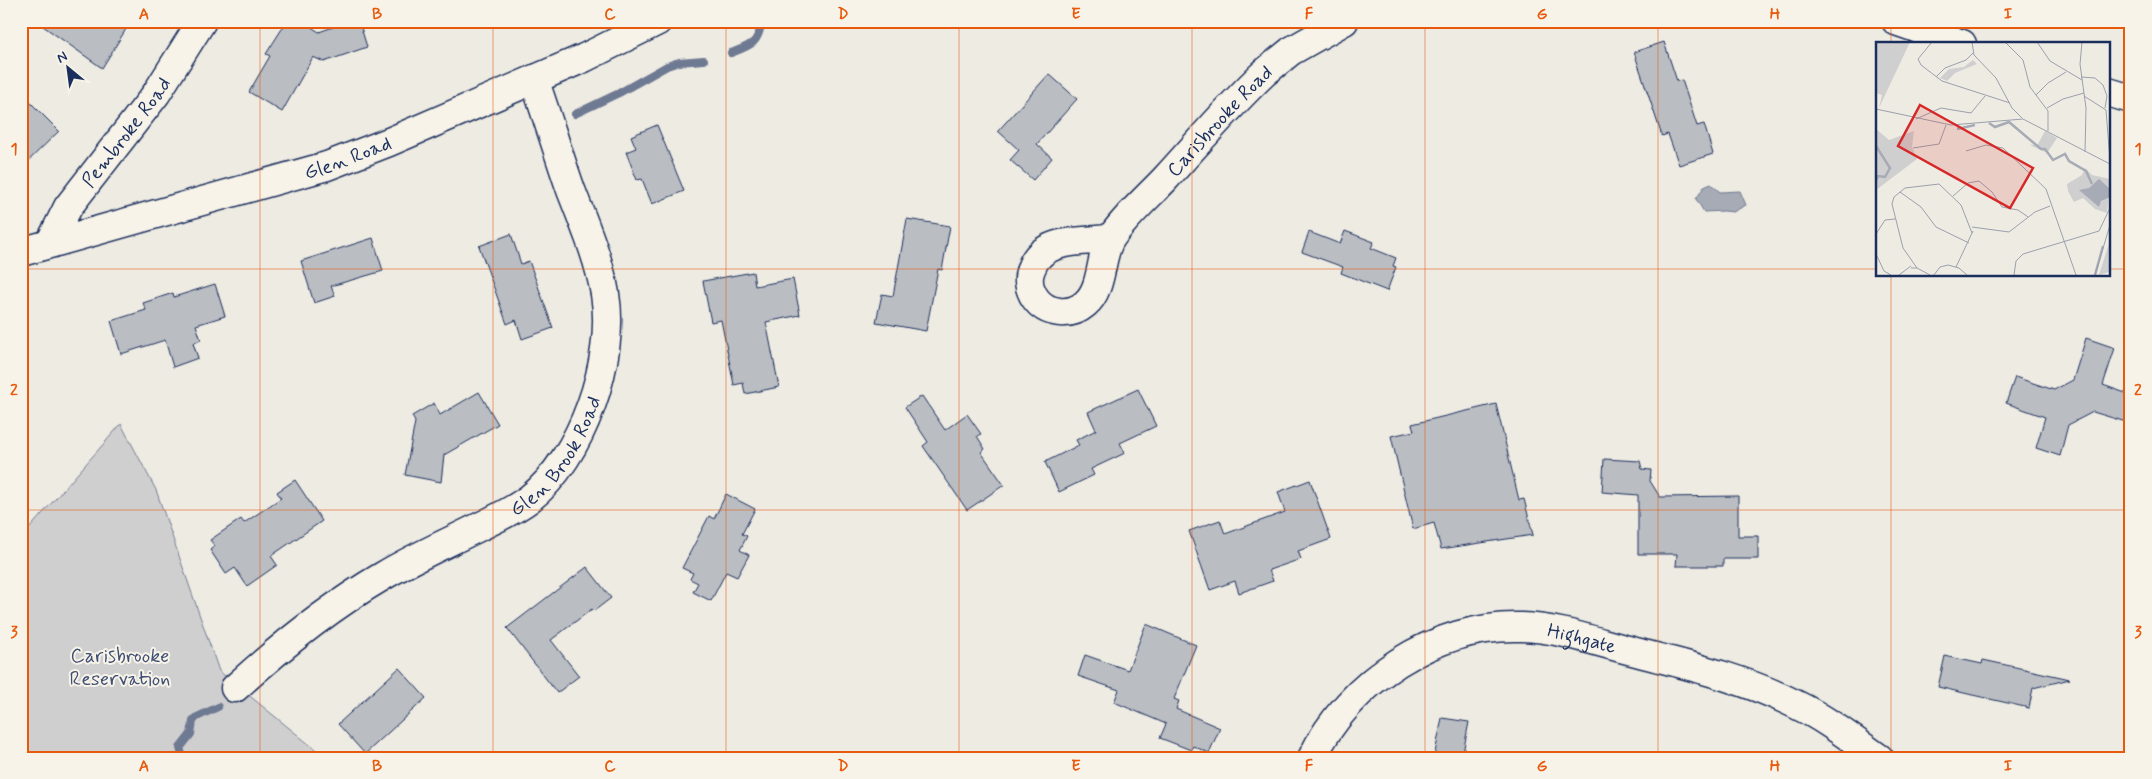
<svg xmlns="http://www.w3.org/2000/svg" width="2152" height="779" viewBox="0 0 2152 779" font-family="Mynerve,sans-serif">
<rect width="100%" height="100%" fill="#eeebe2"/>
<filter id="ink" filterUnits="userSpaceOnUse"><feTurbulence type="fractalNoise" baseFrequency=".02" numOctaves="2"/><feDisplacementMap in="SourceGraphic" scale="10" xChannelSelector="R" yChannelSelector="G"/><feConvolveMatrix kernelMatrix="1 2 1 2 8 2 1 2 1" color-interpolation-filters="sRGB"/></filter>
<g filter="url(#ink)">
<polygon fill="#cfcfcf" stroke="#757f96" points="121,424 156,490 219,671 326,758 21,758 21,538"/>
<polygon fill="#a6abb5" stroke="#6e7992" points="1711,184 1720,192 1740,191 1746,205 1733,212 1724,211 1704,212 1696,199 1704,187"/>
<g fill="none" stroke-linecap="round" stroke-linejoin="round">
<g stroke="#6e7992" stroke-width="8">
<path d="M731,53C752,45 758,44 762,21"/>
<polyline points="575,114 619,93 667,66 679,62 704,60"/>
<polyline points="183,758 180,748 191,734 193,721 197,717 218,707"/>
</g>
</g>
<g fill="#babdc2" stroke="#1b2f5e">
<polygon points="36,21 131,21 102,68"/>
<polygon points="287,21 302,21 319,32 350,21 359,21 367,47 324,62 313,57 282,112 249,92 270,56 266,54"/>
<polygon points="1664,42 1677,81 1682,80 1697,126 1704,124 1713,154 1679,165 1668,134 1662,136 1634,52"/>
<polygon points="1049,74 1077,99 1037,144 1052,158 1033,180 1010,160 1019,150 998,131"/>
<polygon points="21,93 59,131 21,168"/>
<polygon points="657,125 684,191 652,204 642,179 637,180 626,152 636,148 631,136"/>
<polygon points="907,219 950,226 942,270 938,269 926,331 876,322 882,294 893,296"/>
<polygon points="1345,231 1374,242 1371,248 1396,258 1393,266 1396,267 1387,291 1341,273 1343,267 1302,252 1309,232 1340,244"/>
<polygon points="511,234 521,264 529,261 553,328 522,339 516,320 507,324 479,246"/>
<polygon points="373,238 383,271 331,286 335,296 314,303 301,261"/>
<polygon points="753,272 755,286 793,279 800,315 766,322 779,387 745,394 743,383 734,385 721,320 711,322 703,281"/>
<polygon points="215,284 225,316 196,325 201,340 193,343 198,358 173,367 165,340 121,354 111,321 146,310 143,303 173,293 174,297"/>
<polygon points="2086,338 2115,348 2103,385 2131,395 2131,404 2126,422 2093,412 2068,425 2060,456 2036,448 2045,417 2006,403 2015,377 2054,390 2073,380"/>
<polygon points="1138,389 1156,426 1120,443 1125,453 1091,469 1094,475 1059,492 1045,462 1079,445 1076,440 1096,430 1088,412"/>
<polygon points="479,392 498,424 444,455 441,482 405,475 415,422 412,416 434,403 440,415"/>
<polygon points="922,396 945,430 967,414 981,434 977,436 985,449 981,452 1004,485 967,510 923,446 928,442 905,407"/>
<polygon points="1496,404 1519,500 1524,499 1533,535 1441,549 1434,523 1413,529 1391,436 1414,431 1412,424"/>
<polygon points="1604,459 1640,461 1642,469 1651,470 1650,481 1660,497 1738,496 1738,536 1758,536 1758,559 1723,559 1723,566 1676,566 1677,554 1638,554 1638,495 1602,492"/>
<polygon points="295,480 322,521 271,556 277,565 247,586 235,568 226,574 210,550 215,546 210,540 241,519 244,523 281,498 277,492"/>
<polygon points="1310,480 1331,539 1298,551 1301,559 1269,570 1273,581 1239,593 1235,581 1210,590 1189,531 1220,520 1225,534 1285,512 1278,492"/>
<polygon points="726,494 755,509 742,534 747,536 740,550 749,555 737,577 726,572 711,601 693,592 698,583 690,579 693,573 682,568 709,516 714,519"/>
<polygon points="587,567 611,598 594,611 592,609 551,640 579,676 557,693 507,628"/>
<polygon points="1146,624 1196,645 1174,699 1179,701 1176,709 1220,728 1209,753 1193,746 1191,750 1160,738 1166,724 1114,702 1119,690 1078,676 1085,655 1128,670"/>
<polygon points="1945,656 1982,664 1983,660 2070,679 2033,688 2029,708 1938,687"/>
<polygon points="399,668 426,698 365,754 338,724"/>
<polygon points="1442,718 1469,722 1462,758 1434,758"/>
</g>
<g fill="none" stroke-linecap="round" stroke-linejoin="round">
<defs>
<g id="minor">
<polyline points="1896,21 1962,44"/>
<polyline points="2108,92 2131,99"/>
<path id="s1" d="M1110,239C1084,242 1041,237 1031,269C1027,278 1029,289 1035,298C1046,314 1070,317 1085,304C1104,288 1099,256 1111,238C1125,217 1148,197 1165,179C1198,143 1229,106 1264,73L1291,51L1344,21"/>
<path id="s2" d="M50,243L68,207L156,94L202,21"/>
<path id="s3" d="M21,252L327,166L389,142L584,58L658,21"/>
<path id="s4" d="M235,688C280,647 330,607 383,576C413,558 445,544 477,528C495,519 513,511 529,499C582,458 616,359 605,294C599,258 584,224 571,190C558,153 547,116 534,79"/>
<path id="s5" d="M1312,758C1349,681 1435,624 1522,627C1560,628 1599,643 1636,652C1690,666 1746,679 1797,705C1826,719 1852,739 1879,758"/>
</g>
</defs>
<use href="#minor" stroke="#1b2f5e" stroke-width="31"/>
<use href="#minor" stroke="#f7f3e8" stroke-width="28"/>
</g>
</g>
<path fill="none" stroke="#e8590c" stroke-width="1" stroke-opacity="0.55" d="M260,21V758M493,21V758M726,21V758M959,21V758M1192,21V758M1425,21V758M1658,21V758M1891,21V44M21,269H1877M2108,269H2131M1891,275V758M21,510H2131"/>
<g text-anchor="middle" stroke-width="4" stroke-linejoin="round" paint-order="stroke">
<g font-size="20" fill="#1b2f5e" stroke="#f7f3e8">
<text dy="7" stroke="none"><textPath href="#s1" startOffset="409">Carisbrooke Road</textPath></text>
<text dy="7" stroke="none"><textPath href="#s2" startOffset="135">Pembroke Road</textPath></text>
<text dy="7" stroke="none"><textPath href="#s3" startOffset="340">Glen Road</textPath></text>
<text dy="7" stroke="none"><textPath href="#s4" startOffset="402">Glen Brook Road</textPath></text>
<text dy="7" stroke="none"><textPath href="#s5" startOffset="322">Highgate</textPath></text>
</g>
<g font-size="20" fill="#3f4f75" stroke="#f7f3e8">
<text x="120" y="662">Carisbrooke<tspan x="120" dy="23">Reservation</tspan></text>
</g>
</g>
<g transform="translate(1876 42)">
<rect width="234" height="234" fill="#eeebe2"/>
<path d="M0,0H34L3,66L6,53L0,51ZM97,18L101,22L79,31L71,39L64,36L73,27L88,25ZM0,87L13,98L38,89L36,105L41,117L0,148ZM169,89L181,96L171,111L154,103L162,102ZM209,126L216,133L234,137L231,171L219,167L207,156L198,160L192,149L191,142L206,133ZM234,198L233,230L223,233Z" fill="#cfcfcf"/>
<path d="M223,137L234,147V155L225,159L223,165L203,148L213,146Z" fill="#a6abb5"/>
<path fill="none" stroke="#a6abb5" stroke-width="2.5" d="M113,81L119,85L133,80L165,107H169L177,118L189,112L193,119L210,129L216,142M81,87L99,83M0,104L14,126L9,135L2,134L0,138M219,233L227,204"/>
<path fill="none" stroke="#9aa0ad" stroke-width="1" d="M56,0L42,17L45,23L66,39L134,61M96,0L98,13L120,36L136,66L146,76M129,0L147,18L154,45L172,69V89M161,0L174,19L206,38M206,0L204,22L210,66L209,110M60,35L69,26L90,18L97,11M205,35L219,36L227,43L231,54L229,66M160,53L172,41L190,30M208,54L230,68L234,118M171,66L187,57L208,51M0,67L75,83L147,77L234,122M40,77L65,66L95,71L109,54M37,106L63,102L70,83M90,109L110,103L127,106L170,147L200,233M24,150L45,165L60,185L93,201M77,154L92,141L103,139L116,150L126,165L142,168L152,175M96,185L133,190L159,170L174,164M0,192L9,178L19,177M0,212L8,229L15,233M80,225L97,189M35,226H41L54,233M41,226L27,206L16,162L18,155L29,146L63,142L85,163L96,191M23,233L35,224M58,233L64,225L72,223L83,226L91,233M138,233L140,219L147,212L223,189L234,166M219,233L234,183"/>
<path fill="#d62828" fill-opacity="0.15" stroke="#d62828" stroke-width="2.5" d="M44,63L157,126L134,166L22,104Z"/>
<rect width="234" height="234" fill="none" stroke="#1b2f5e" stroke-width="2.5"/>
</g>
<rect width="2152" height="779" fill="none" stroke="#f7f3e8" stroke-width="55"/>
<g transform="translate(68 68) rotate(331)" stroke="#f7f3e8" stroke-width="4" paint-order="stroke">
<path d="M0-4L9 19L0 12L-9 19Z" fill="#1b2f5e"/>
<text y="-8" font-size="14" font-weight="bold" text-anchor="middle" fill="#1b2f5e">N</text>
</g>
<rect x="28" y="28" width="2096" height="724" fill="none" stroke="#e8590c" stroke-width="2"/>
<g font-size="16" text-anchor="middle" font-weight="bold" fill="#e8590c">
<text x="144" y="19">A</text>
<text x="377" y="19">B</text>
<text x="610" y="19">C</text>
<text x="843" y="19">D</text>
<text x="1076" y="19">E</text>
<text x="1309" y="19">F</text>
<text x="1542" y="19">G</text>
<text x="1775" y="19">H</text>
<text x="2008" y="19">I</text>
<text x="14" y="154">1</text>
<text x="2138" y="154">1</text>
<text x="14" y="395">2</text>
<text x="2138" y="395">2</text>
<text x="14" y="637">3</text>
<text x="2138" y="637">3</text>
<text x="144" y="771">A</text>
<text x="377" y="771">B</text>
<text x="610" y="771">C</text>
<text x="843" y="771">D</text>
<text x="1076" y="771">E</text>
<text x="1309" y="771">F</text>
<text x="1542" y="771">G</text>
<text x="1775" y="771">H</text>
<text x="2008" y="771">I</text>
</g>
</svg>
